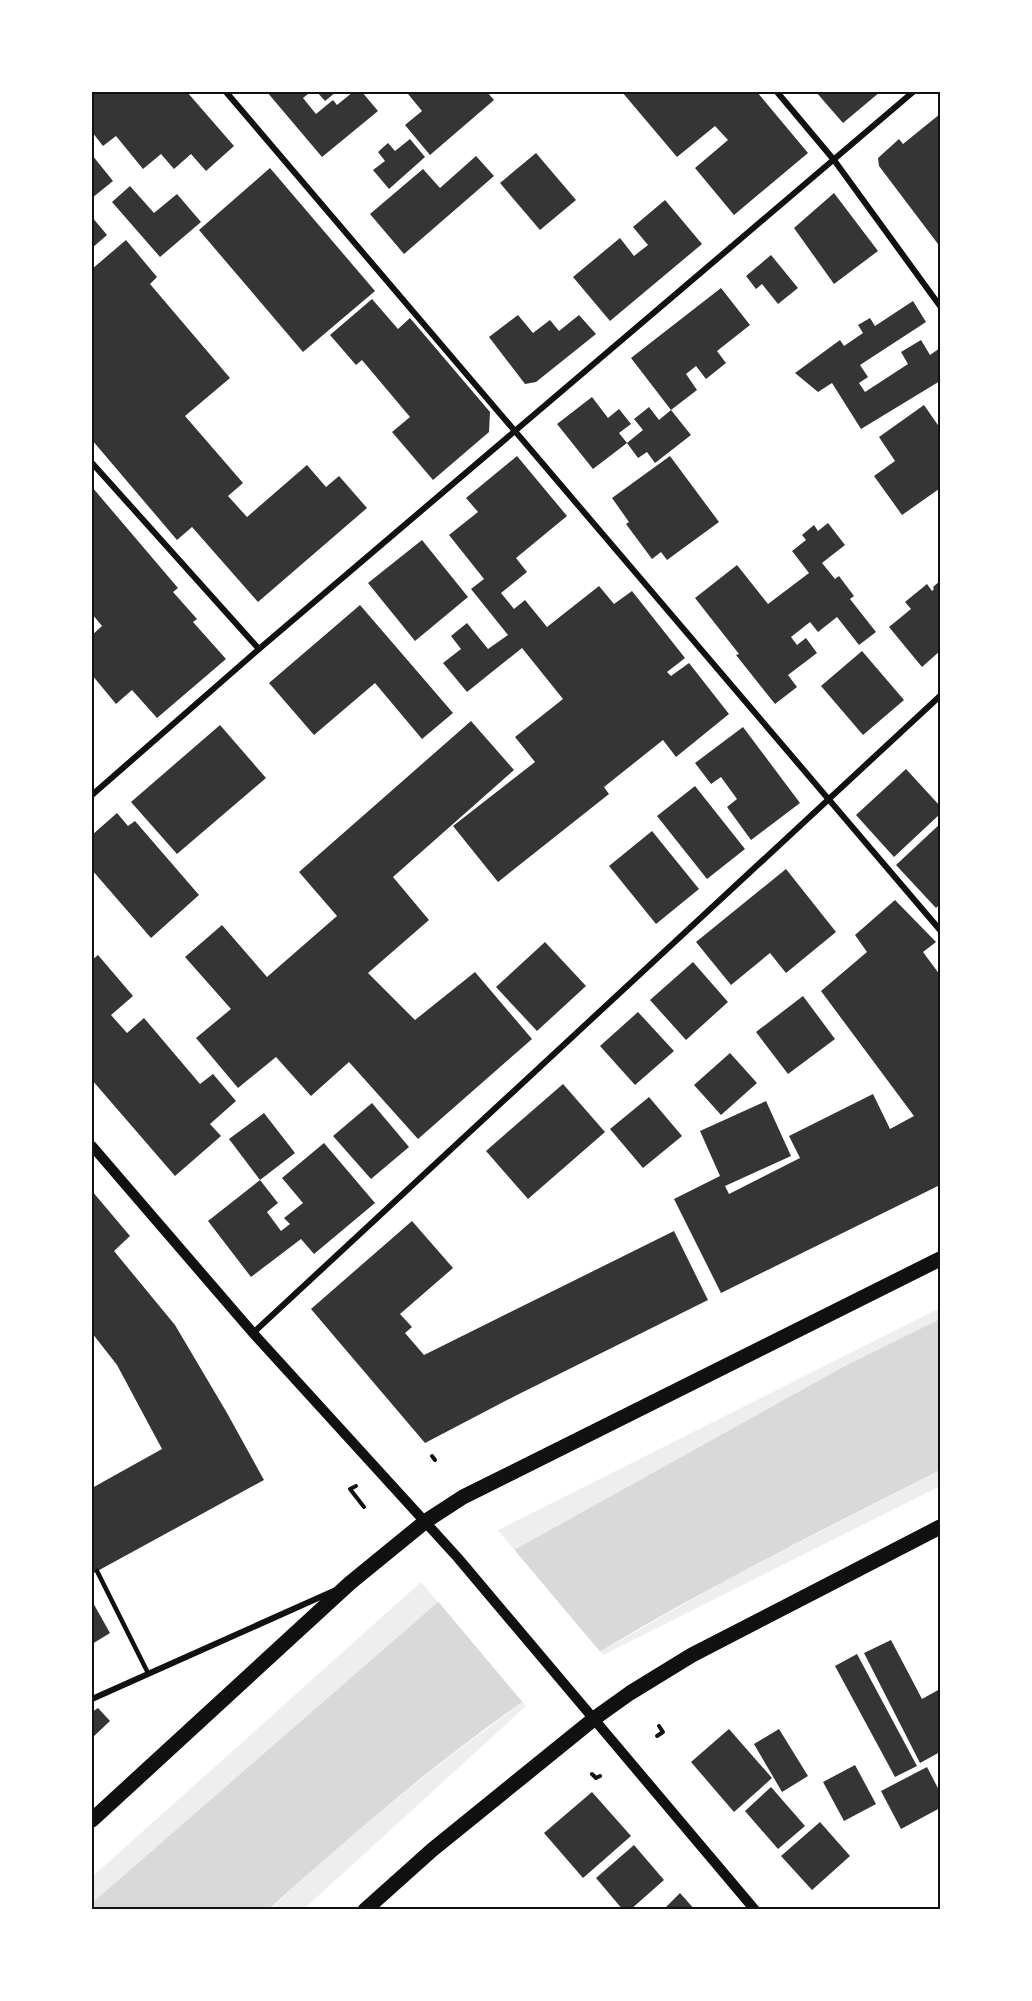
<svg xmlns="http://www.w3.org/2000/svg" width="1032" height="2001" viewBox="0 0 1032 2001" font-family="Lato,sans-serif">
<rect width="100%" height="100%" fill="#fff"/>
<g fill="#eee">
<polygon points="940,1308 940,1319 843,1367 514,1550 498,1530"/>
<polygon points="940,1470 940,1486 603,1655 600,1652 724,1581"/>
<polygon points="421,1582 438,1602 92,1903 92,1877"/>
<polygon points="523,1702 526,1706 304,1909 269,1910 352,1834 453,1754"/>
</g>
<path fill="#d9d9d9" d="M940,1319V1470C826,1528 711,1585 601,1651C481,1723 372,1816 269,1909L92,1910V1903L438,1602L514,1550L843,1367Z"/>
<polygon fill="#fff" points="512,1547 602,1654 525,1705 436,1599"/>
<g fill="#353535">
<polygon points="92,92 187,92 234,146 206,171 191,154 174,169 161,154 143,169 116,136 103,146 92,132"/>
<polygon points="267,92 305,92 308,94 303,98 316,114 333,100 337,105 353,92 362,92 378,111 322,157"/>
<polygon points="317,92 336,92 325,101"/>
<polygon points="411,92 487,92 494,100 430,155 405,125 422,111 408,94"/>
<polygon points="622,92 757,92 808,153 734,215 695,168 728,140 715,126 677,157"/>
<polygon points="816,92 880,92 843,123"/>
<polygon points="940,114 940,242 938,244 879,166 878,158 899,139 903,144"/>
<polygon points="410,139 425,157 389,189 373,170 385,161 378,152 388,143 395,151"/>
<polygon points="536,153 576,200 540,230 500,183"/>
<polygon points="92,155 113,181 92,198"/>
<polygon points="476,156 494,176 404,254 370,214 423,169 440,188"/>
<polygon points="270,168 375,291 303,352 199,230"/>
<polygon points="130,186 154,213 177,194 201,222 160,257 112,202"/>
<polygon points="834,193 878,251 834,284 794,228"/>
<polygon points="665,200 702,244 610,321 573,277 620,238 634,256 648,245 633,227"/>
<polygon points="92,217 107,235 92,248"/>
<polygon points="126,240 157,277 150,284 230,378 185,416 243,483 228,496 247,517 307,465 326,487 339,476 367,508 258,602 192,527 177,540 92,440 92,269"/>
<polygon points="771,255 798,288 778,304 762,284 756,289 746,276"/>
<polygon points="721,288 750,325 717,351 726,363 706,379 696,366 686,374 697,390 671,410 631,358"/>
<polygon points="372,299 398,329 410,318 490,412 489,432 433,480 392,432 410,417 362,360 356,365 330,335"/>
<polygon points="913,301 926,322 860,365 868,377 859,383 865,392 908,364 901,352 921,340 930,355 940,348 940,381 861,429 832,383 818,392 795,373 840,340 844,346 863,333 858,325 870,318 875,326"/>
<polygon points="518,315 533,333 550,320 559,331 579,315 596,334 536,382 525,384 489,337"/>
<polygon points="592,397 608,418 619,409 631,424 619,433 627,443 593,469 557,424"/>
<polygon points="924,405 940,428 940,492 939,489 902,515 874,476 895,461 879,437"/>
<polygon points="649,407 659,420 671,410 691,435 655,463 647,452 638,458 627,443 643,430 634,419"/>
<polygon points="517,456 567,516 516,558 527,572 501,593 514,609 525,600 547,627 599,586 614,604 632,591 685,658 667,672 671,676 689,663 729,714 676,757 663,740 604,787 609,794 498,882 453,826 535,762 515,737 563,699 522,648 467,692 443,663 461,649 451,636 467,623 488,649 508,635 471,589 484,579 449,535 478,512 466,498"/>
<polygon points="670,456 719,522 667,560 661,552 652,559 626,524 629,522 612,498"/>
<polygon points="92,487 178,588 173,592 197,619 193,622 226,659 157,718 132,690 116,704 92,675 92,635 102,626 92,614"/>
<polygon points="828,523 845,545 822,563 835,579 839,576 854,596 850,599 876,632 859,645 837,617 818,632 810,622 791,637 797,645 806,638 817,653 788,675 797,687 775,704 736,655 739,654 695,598 737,565 768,604 809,573 792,551 806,540 802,535 814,525 818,531"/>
<polygon points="422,540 468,597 415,641 368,583"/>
<polygon points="940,581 940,651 922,667 889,627 911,609 905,602 927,584 932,591 934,589 933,587"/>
<polygon points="360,605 453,713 422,739 375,683 314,735 269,683"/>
<polygon points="862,651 904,700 863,735 821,686"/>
<polygon points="471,721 514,770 393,877 429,920 368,973 415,1020 475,972 532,1039 418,1139 349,1062 311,1096 276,1057 238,1088 196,1038 231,1009 185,957 222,925 267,977 337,916 299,872"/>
<polygon points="220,725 266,778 177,854 131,802"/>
<polygon points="743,727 800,803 751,840 727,807 737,799 721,777 711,784 695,763"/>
<polygon points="906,769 940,806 940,814 894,857 856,815"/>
<polygon points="695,786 745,849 707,879 657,816"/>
<polygon points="117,813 128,826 135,821 199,895 151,938 92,870 92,835"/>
<polygon points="940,824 940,904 936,908 896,865"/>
<polygon points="652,831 699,889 656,924 609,866"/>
<polygon points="786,869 836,932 786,973 770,953 731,985 696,942"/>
<polygon points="895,900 936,942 923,952 940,975 940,1185 721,1293 674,1199 720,1176 700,1131 766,1101 791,1156 725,1186 729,1194 800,1158 789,1136 873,1094 890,1129 914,1116 821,991 867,952 855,935"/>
<polygon points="545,942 586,986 537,1031 496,987"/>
<polygon points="98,955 133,996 111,1015 127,1033 144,1018 200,1084 213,1074 236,1101 210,1124 221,1136 175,1176 92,1080 92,960"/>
<polygon points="693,962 728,1002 686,1040 650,1000"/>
<polygon points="803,996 835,1039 788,1074 756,1032"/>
<polygon points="638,1012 674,1051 635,1085 600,1046"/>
<polygon points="730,1053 757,1083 721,1115 694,1085"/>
<polygon points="563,1084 605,1132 528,1199 486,1151"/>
<polygon points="649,1097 682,1136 643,1168 610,1129"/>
<polygon points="372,1103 409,1147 371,1179 333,1136"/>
<polygon points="264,1113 295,1153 260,1180 229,1139"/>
<polygon points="324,1143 375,1203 314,1254 301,1239 251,1277 208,1221 260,1180 278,1203 267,1212 281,1231 290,1224 284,1218 303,1203 282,1178"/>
<polygon points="92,1191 130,1236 114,1251 175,1325 227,1413 264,1480 92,1574 92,1488 162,1449 117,1365 92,1333"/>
<polygon points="412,1221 453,1268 400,1314 412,1327 405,1333 424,1355 674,1231 708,1300 515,1396 425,1443 311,1309"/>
<polygon points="92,1601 110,1633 92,1644"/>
<polygon points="891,1640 922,1699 940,1689 940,1752 920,1763 864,1653"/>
<polygon points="857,1654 917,1766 895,1777 835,1666"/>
<polygon points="98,1708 110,1721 92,1738 92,1712"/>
<polygon points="729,1729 772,1778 734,1812 691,1762"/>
<polygon points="779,1729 808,1776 782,1792 754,1744"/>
<polygon points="855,1765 876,1804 844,1821 823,1782"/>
<polygon points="927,1767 940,1792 940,1808 901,1829 881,1791"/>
<polygon points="771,1787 805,1826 778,1849 745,1811"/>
<polygon points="592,1792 631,1836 583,1878 544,1833"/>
<polygon points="820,1822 850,1856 812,1890 781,1856"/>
<polygon points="634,1845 664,1880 630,1910 623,1910 596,1878"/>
<polygon points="680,1893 695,1910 663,1910"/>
</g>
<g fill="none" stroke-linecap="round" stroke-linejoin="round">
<g stroke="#111" stroke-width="4">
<polyline points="432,1456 435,1460"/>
<polyline points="356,1486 350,1489 364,1507"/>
<polyline points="657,1736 663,1732 659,1726"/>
<polyline points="592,1774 596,1778 600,1776"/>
</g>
<polyline stroke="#111" stroke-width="4.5" points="97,1571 148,1673"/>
<g stroke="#111" stroke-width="6">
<polyline points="226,92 940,930"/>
<polyline points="777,92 834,160 940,306"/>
<polyline points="92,463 259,649"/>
<polyline points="92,795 259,649 913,92"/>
<polyline points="253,1333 940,696"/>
<polyline points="92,1699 336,1590"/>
</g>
<polyline stroke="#111" stroke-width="10" points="92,1146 253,1333 458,1558 755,1910"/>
<g stroke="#111" stroke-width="15">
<polyline points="92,1820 350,1583 426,1521 463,1497 940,1259"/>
<polyline points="365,1910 432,1850 595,1718 630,1693 692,1655 940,1527"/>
</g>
</g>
<rect width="1032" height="2001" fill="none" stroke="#ffffff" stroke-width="186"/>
<rect x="93" y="93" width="846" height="1815" fill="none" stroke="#111" stroke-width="2"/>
</svg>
